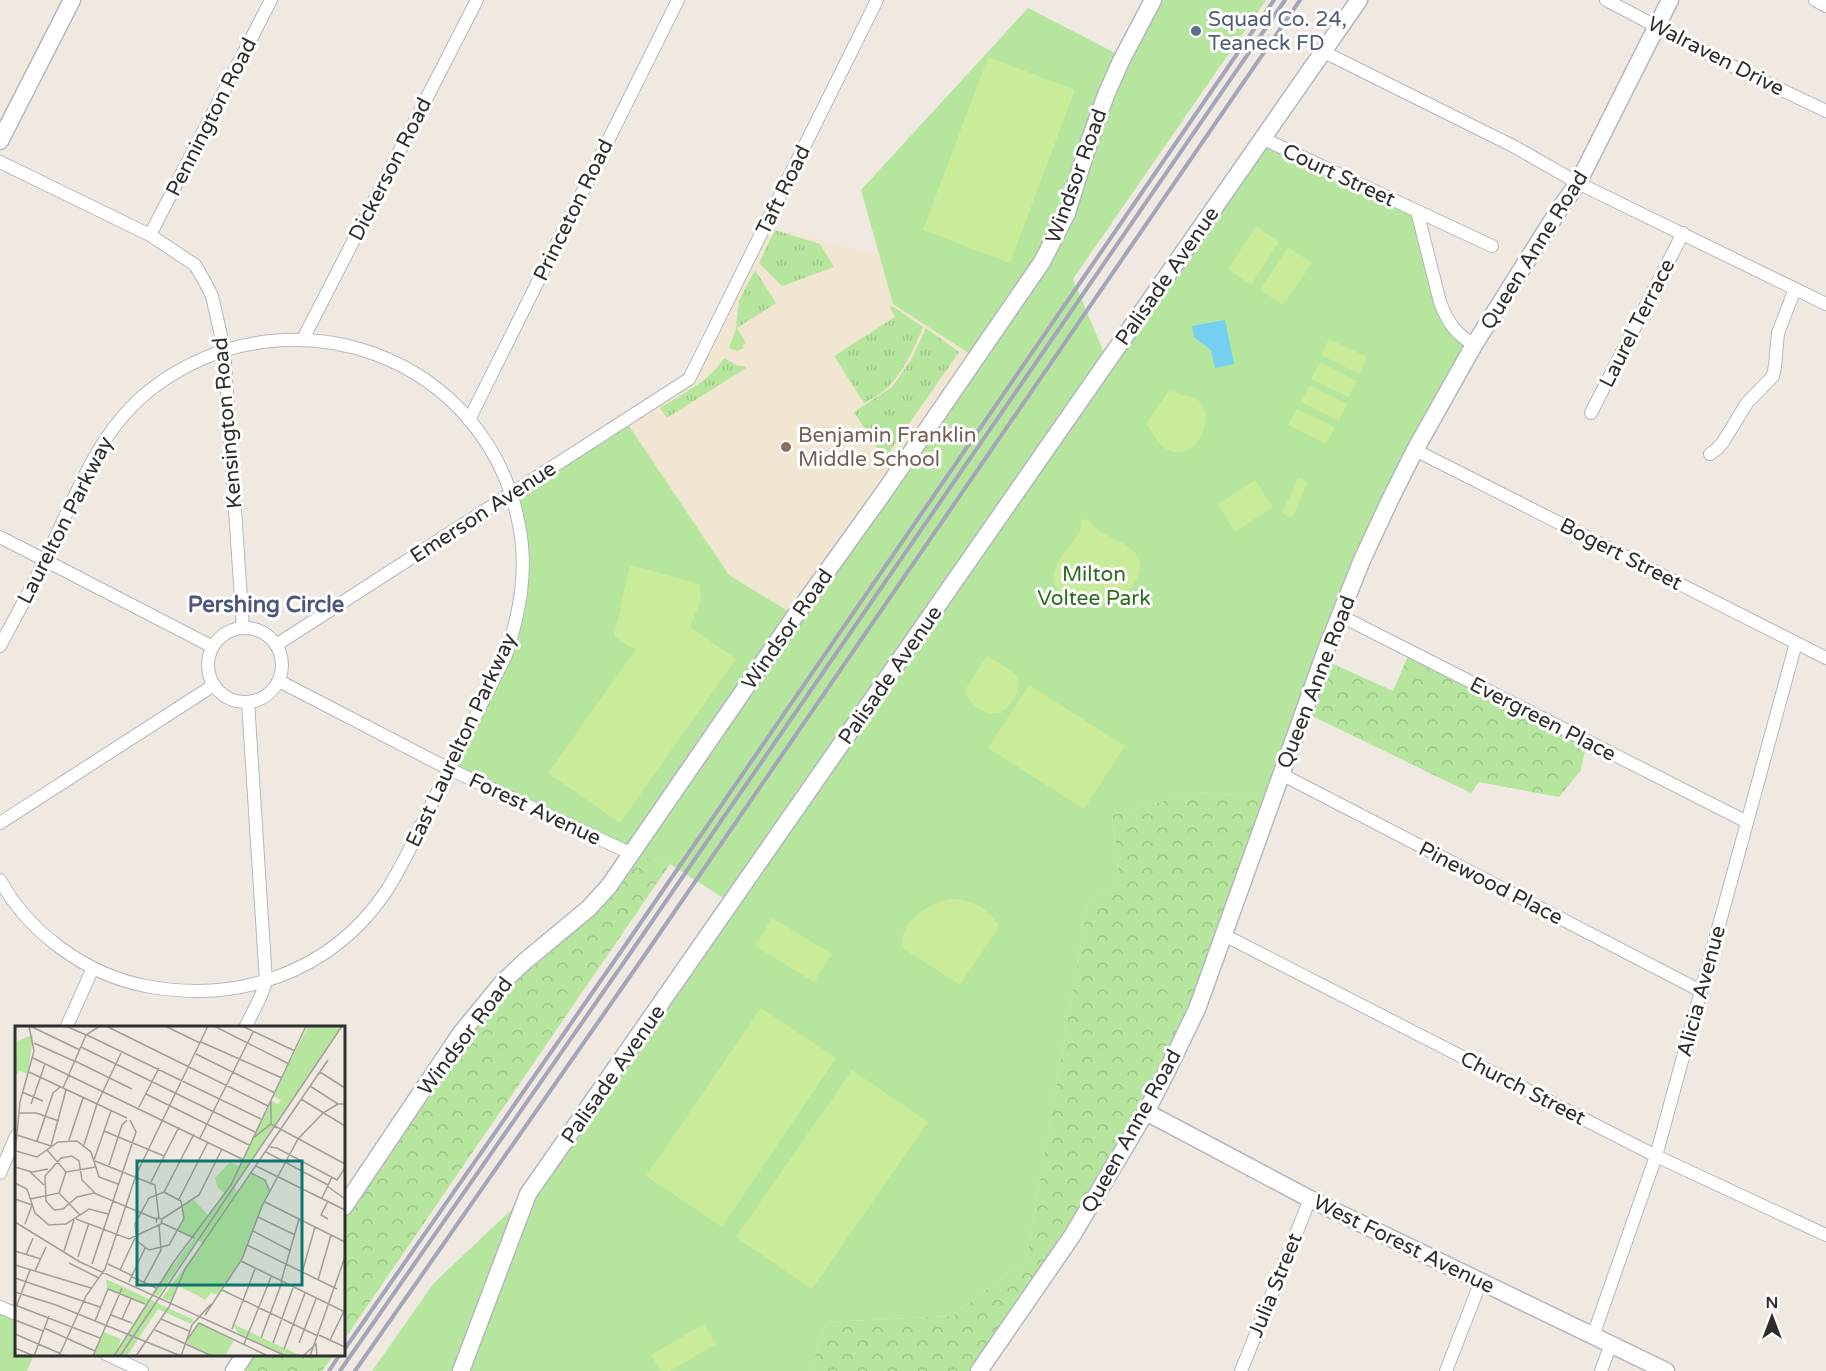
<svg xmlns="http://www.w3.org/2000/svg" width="1826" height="1371" viewBox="0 0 1826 1371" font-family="'Varela Round',sans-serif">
<defs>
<pattern id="grass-tufts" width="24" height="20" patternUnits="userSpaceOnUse" patternTransform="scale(1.5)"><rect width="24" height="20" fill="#b6e59e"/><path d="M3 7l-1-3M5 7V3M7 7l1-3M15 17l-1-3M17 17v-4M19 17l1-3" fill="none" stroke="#9dc588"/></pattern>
<pattern id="forest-crowns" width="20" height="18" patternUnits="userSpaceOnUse" patternTransform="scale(1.5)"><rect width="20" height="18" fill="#b6e59e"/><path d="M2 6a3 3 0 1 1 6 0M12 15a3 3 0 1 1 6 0" fill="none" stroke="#9dc588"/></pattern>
</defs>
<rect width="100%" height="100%" fill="#efe9e1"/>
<polygon fill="#f0e6d1" points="765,226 879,254 893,304 977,358 795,616 729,575 625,420 689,379"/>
<g fill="url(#grass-tufts)">
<polygon points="775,230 820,244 834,267 782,286 759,263"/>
<polygon points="755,270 776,303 737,328 746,343 742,346 744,348 737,351 729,348 736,329 739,301"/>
<path d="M889,306L894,307L923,327L922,329C914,350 902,374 885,390C879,395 871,399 864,403L834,356L895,317Z"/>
<polygon points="926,328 959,352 886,457 881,454 854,412 892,387 911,360"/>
<path d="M724,358L738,366H744L746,368L667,418L660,408C682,394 710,381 724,358Z"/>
</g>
<g fill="url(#forest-crowns)">
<polygon points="1410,651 1587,741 1581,770 1559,797 1479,782 1471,793 1304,712 1322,659 1393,691"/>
<polygon points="1198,792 1272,798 1167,1071 979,1371 810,1371 826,1322 952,1316 1026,1260 1087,907 1120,878 1112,815"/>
<polygon points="632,854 670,864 344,1340 344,1207 461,1033"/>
<polygon points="245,1355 334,1355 322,1371 234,1371"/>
</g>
<g fill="#b6e59e">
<polygon points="1153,0 1266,0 1073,279 1107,360 1262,138 1417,211 1440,302 1474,345 1415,450 1272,798 1198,792 1112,815 1120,878 1087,907 1026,1260 952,1316 826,1322 810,1371 372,1371 434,1283 528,1194 731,903 670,864 632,854 449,769 506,655 523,581 511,494 625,420 729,575 796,616 976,358 893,304 861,190 1028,8 1123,57"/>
<polygon points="0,1307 16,1314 16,1354 34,1355 27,1371 0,1371"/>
</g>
<g fill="#c9ec9a">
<polygon points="988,57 1075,90 1010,263 923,230"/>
<polygon points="1256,226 1279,242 1251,285 1228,269"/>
<polygon points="1288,247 1312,263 1283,305 1260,290"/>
<polygon points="1329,339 1367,357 1359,374 1321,355"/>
<polygon points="1320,362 1357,381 1349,397 1311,379"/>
<polygon points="1309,385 1347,404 1339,421 1301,402"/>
<path d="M1173,391C1181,397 1192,394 1199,401C1217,417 1197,465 1166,449C1156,443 1153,431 1146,424L1168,392Z"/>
<polygon points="1297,409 1335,427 1326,444 1288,425"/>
<polygon points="1298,478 1308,482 1292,518 1282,513"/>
<polygon points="1255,480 1273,507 1235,532 1218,504"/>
<path d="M1084,519L1089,520C1092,523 1094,527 1098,530C1111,539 1142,547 1140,567C1138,595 1102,612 1077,603C1071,601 1067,597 1062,592C1059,589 1055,586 1054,582C1049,562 1074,546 1080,530C1081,527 1081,524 1081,521Z"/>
<polygon points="630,565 700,584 701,600 690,627 736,659 620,823 548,773 636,649 630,647 614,636"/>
<path d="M987,656C996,662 1008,667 1015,674C1026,685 1010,710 998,713C985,716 967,703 965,690Z"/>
<polygon points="1029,685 1125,746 1084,809 988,748"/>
<path d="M949,899C970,898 986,907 998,924L997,930L960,985L901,947C902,919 925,906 949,899Z"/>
<polygon points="772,918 832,954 814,982 755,946"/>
<polygon points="761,1008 836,1058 722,1227 646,1176"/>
<polygon points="852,1070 928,1122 812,1289 736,1237"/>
<polygon points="704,1324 716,1344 670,1371 661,1371 651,1355"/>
</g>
<polygon fill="#75cff0" points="1225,320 1234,364 1215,368 1211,350 1194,337 1192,326"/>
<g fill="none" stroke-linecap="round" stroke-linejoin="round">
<defs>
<g id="street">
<polyline points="1606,0 1738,69 1826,111"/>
<polyline points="1815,0 1826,6"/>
<polyline points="1322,51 1515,147 1578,183 1826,304"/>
<path d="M1262,138L1417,211L1440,302C1448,323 1455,333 1474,345"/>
<polyline points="0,162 150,235 195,265 205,282 212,296 224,349 243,628"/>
<polyline points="1417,211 1492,246"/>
<polyline points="150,235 271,0"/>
<polyline points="303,339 477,0"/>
<polyline points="1591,413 1683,233"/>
<polyline points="469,420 678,0"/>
<polyline points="1415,450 1826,658"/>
<polyline points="1710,454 1717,449 1723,442 1747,403 1773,376 1775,366 1778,333 1795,289"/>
<polyline points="0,537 213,647"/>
<polyline points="1339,615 1747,822"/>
<circle cx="245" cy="665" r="37"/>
<polyline points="276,645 689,379 877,0"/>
<path d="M0,646C17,614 35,582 50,549C78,491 100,427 154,387C291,285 487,356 519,525C528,570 520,612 506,655C483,702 459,749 435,797C419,829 405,863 385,893C331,972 238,1004 146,986C87,975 29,933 0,880"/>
<polyline points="279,681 449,769 632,854"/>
<polyline points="1281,774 1701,991"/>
<polyline points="0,823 214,685"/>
<polyline points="1224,935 1656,1156 1826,1235"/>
<polyline points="66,1028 93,968"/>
<polyline points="245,1028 260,998 266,982 248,702"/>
<polyline points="0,1173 16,1136"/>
<polyline points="0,1307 16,1314"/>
<polyline points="1593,1336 1656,1156 1796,643"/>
<polyline points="106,1354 142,1371"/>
<polyline points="1241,1371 1310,1199"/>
<polyline points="1446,1371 1481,1281"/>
<polyline points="1601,1371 1611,1344"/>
</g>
<g id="secondary">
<polyline points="0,141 72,0"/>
<polyline points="1146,1112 1310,1199 1666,1371"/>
<polyline points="344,1207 461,1033 502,983 524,962 589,908 609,886 795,616 884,492 1042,262 1067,213 1089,142 1106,95 1121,61 1153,0"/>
<polyline points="234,1371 245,1354"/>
<polyline points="461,1371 528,1194 1359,0"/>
<polyline points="979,1371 1072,1236 1146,1112 1167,1071 1197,1009 1326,650 1362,560 1389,502 1415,450 1474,345 1560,208 1578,183 1670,0"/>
</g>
</defs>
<use href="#street" stroke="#b4b7c1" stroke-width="14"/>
<use href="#secondary" stroke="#b4b7c1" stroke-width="19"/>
<use href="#street" stroke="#fff" stroke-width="12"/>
<use href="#secondary" stroke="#fff" stroke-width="16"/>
<g stroke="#a3a6b8" stroke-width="4">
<polyline points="344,1350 622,950 1274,0"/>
<polyline points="329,1371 340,1354"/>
<polyline points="340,1371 629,955 1285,0"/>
<polyline points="355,1371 640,962 1300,0"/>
</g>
</g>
<circle fill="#5c6f8a" stroke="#fff" stroke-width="2" cx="1196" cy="31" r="6"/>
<circle fill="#8d6e63" stroke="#fff" stroke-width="2" cx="786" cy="447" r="6"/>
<g text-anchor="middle" stroke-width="6" stroke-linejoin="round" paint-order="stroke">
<g font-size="21" fill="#4e5e75" stroke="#fff" text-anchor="start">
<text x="1208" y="26">Squad Co. 24,<tspan x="1208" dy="24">Teaneck FD</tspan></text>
</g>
<g font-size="21" fill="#2e2e2e" stroke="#fff">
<text transform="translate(1716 56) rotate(27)" y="7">Walraven Drive</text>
<text transform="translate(211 117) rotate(-63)" y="7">Pennington Road</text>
<text transform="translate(390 169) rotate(-63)" y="7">Dickerson Road</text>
<text transform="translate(1339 175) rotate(25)" y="7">Court Street</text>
<text transform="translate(1076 176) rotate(-70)" y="7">Windsor Road</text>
<text transform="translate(783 190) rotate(-64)" y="7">Taft Road</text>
<text transform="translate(573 210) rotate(-64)" y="7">Princeton Road</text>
<text transform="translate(1534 250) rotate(-58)" y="7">Queen Anne Road</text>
<text transform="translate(1167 276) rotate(-55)" y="7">Palisade Avenue</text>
<text transform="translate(1637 323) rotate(-63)" y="7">Laurel Terrace</text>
<text transform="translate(227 423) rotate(-95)" y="7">Kensington Road</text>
<text transform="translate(483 512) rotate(-33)" y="7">Emerson Avenue</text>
<text transform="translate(65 520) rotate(-63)" y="7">Laurelton Parkway</text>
<text transform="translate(1621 554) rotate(27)" y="7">Bogert Street</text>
<text transform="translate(787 629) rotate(-55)" y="7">Windsor Road</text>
<text transform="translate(890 675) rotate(-55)" y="7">Palisade Avenue</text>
<text transform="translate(1316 682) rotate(-69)" y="7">Queen Anne Road</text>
<text transform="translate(1543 719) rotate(27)" y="7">Evergreen Place</text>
<text transform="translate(461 740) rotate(-65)" y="7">East Laurelton Parkway</text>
<text transform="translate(535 809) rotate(25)" y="7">Forest Avenue</text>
<text transform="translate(1491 883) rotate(27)" y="7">Pinewood Place</text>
<text transform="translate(1701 991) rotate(-75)" y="7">Alicia Avenue</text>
<text transform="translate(465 1036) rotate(-53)" y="7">Windsor Road</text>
<text transform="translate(613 1074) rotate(-55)" y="7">Palisade Avenue</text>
<text transform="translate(1523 1088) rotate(27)" y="7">Church Street</text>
<text transform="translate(1131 1131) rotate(-61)" y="7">Queen Anne Road</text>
<text transform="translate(1404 1244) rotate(26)" y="7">West Forest Avenue</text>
<text transform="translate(1275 1285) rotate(-68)" y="7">Julia Street</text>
</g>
<g font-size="21" fill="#785e54" stroke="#fff" text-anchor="start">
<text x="798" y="442">Benjamin Franklin<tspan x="798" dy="24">Middle School</tspan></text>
</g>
<g font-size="21" fill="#2c6e1b" stroke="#fff">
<text x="1094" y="581">Milton<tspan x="1094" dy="24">Voltee Park</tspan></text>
</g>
<g font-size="22" font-weight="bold" fill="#4d5680" stroke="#fff">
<text x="266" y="612">Pershing Circle</text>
</g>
</g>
<g transform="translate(15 1026)">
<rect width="330" height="330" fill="#efe9e1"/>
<path d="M293,0H326L259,100L236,115L257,75L263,78L266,74L258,70ZM237,207L230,226L203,269L196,267L190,274L182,269L190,265L197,254L215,249L222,209ZM179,212L183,213L143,270L137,267ZM134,273L179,294L176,298L143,283L112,330H99ZM218,298L258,317L287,330H273L223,307Z" fill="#b6e59e"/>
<path d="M18,9L13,48L4,45L0,52L2,15ZM251,99L259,100L219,160L222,167L236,147L250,154L254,165L237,207L223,209L215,249L197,254L190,265L182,269L163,260L157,276L147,272L188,217L163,204L169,192L168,180L178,173L194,190L210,168L203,162L200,152L215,136L224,140L236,115ZM91,253L134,273L130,278L92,263ZM184,297L219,314L210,330H197L171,317ZM89,306L106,313L103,322L99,330H78Z" fill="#b6e59e"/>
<path fill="none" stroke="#a29e99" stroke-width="1.5" d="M15,0L65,24M51,0L71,9M91,0L253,80M150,0L185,17M199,0L274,38M227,0L280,25M72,9L246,93M186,16L267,52M19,17L59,35M66,21L240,106M181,28L260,67M18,32L227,133M60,35L117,63M14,46L112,92M305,46L330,62M295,60L323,78H330M48,62L71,9L85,0M7,66L28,75M131,68L234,119M286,73L330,100M256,75V98M16,78L30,38M124,81L144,42M4,87H21L44,95M89,105L149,130M2,109L36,120L51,64M185,112L238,6M238,112L256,98L330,138M54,114L68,72M22,115L38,67L45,61M69,119L82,78L107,25M255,121L262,122L322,154L330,142M32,124L51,146L81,141M1,125L22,131L43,116L62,115L76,126L84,151L103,158M251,126L313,159M0,128L5,76L19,25L14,0M79,134L96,85M80,135L140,159L144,192M94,139L107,99L112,94M241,140L330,184M0,141L17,146L33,143M15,146L29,159M236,147L250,154L255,166M136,156L164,101M0,157L12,163L20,187L34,199L51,198L74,183L93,188M312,160L330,173M149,166L166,175L169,192L154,219L134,224L122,215L120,198L134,172ZM149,166L179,108M44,167L51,146M81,168L67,154L64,135L57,130L46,132L30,150L31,175L39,184L48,183L62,171L79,167L141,193M307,172L317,151M0,173L17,179L10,198M15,173L44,167L65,189M164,173L193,116M313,175L306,189L313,193M250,176L330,216M243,191L280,209M61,193L114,213L146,198L147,193L142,192L141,197M147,193L184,169L207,123M0,196L65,236L271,330M147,197L179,212M238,205L276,225M232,219L322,263M0,225L26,233M49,225L59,194M11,229L18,212M63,231L74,197M226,235L330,286M54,237L84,252M77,238L121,106L115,94M93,238L118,250M0,239L76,262M105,244L120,212M20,245L31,221M287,247L300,201M117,251L141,262M0,252L85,281M303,254L316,209M114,256L130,222M129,256L146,224L144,198M266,256L284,193M207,264L303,310M0,266L41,279L166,330M0,279L85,312M2,279L15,244M96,289L117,297M190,289L227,233L247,180L283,113L308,87L323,78M107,293L116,273M146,293L174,305M0,294L28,305M80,295L93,263L130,278M29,302L80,325M217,303L240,243M140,304L197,330M0,308L51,330M304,309L330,321M246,312L267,256M172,314L184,297L253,330M315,314L330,283M258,317L278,262M284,317L301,273M229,318L256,251M0,322L19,330L34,290M269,323L290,267M44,330L71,270L90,243L121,149L193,0M78,330L107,262M99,330L158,237L216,159L291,0M105,330L327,0M121,330L154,281L170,243L313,34M166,330L177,299L196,278M288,330L301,318L302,330M295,330L330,231"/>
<path fill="#0f766e" fill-opacity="0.15" stroke="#0f766e" stroke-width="3" d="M122,135H287V259H122Z"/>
<rect width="330" height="330" fill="none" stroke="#2e2e2e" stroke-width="3"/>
</g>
<g transform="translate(1772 1317)" stroke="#ffffff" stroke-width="4.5" paint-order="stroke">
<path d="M0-4.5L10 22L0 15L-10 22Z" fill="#2e2e2e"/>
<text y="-9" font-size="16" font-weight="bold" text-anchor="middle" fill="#2e2e2e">N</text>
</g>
</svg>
